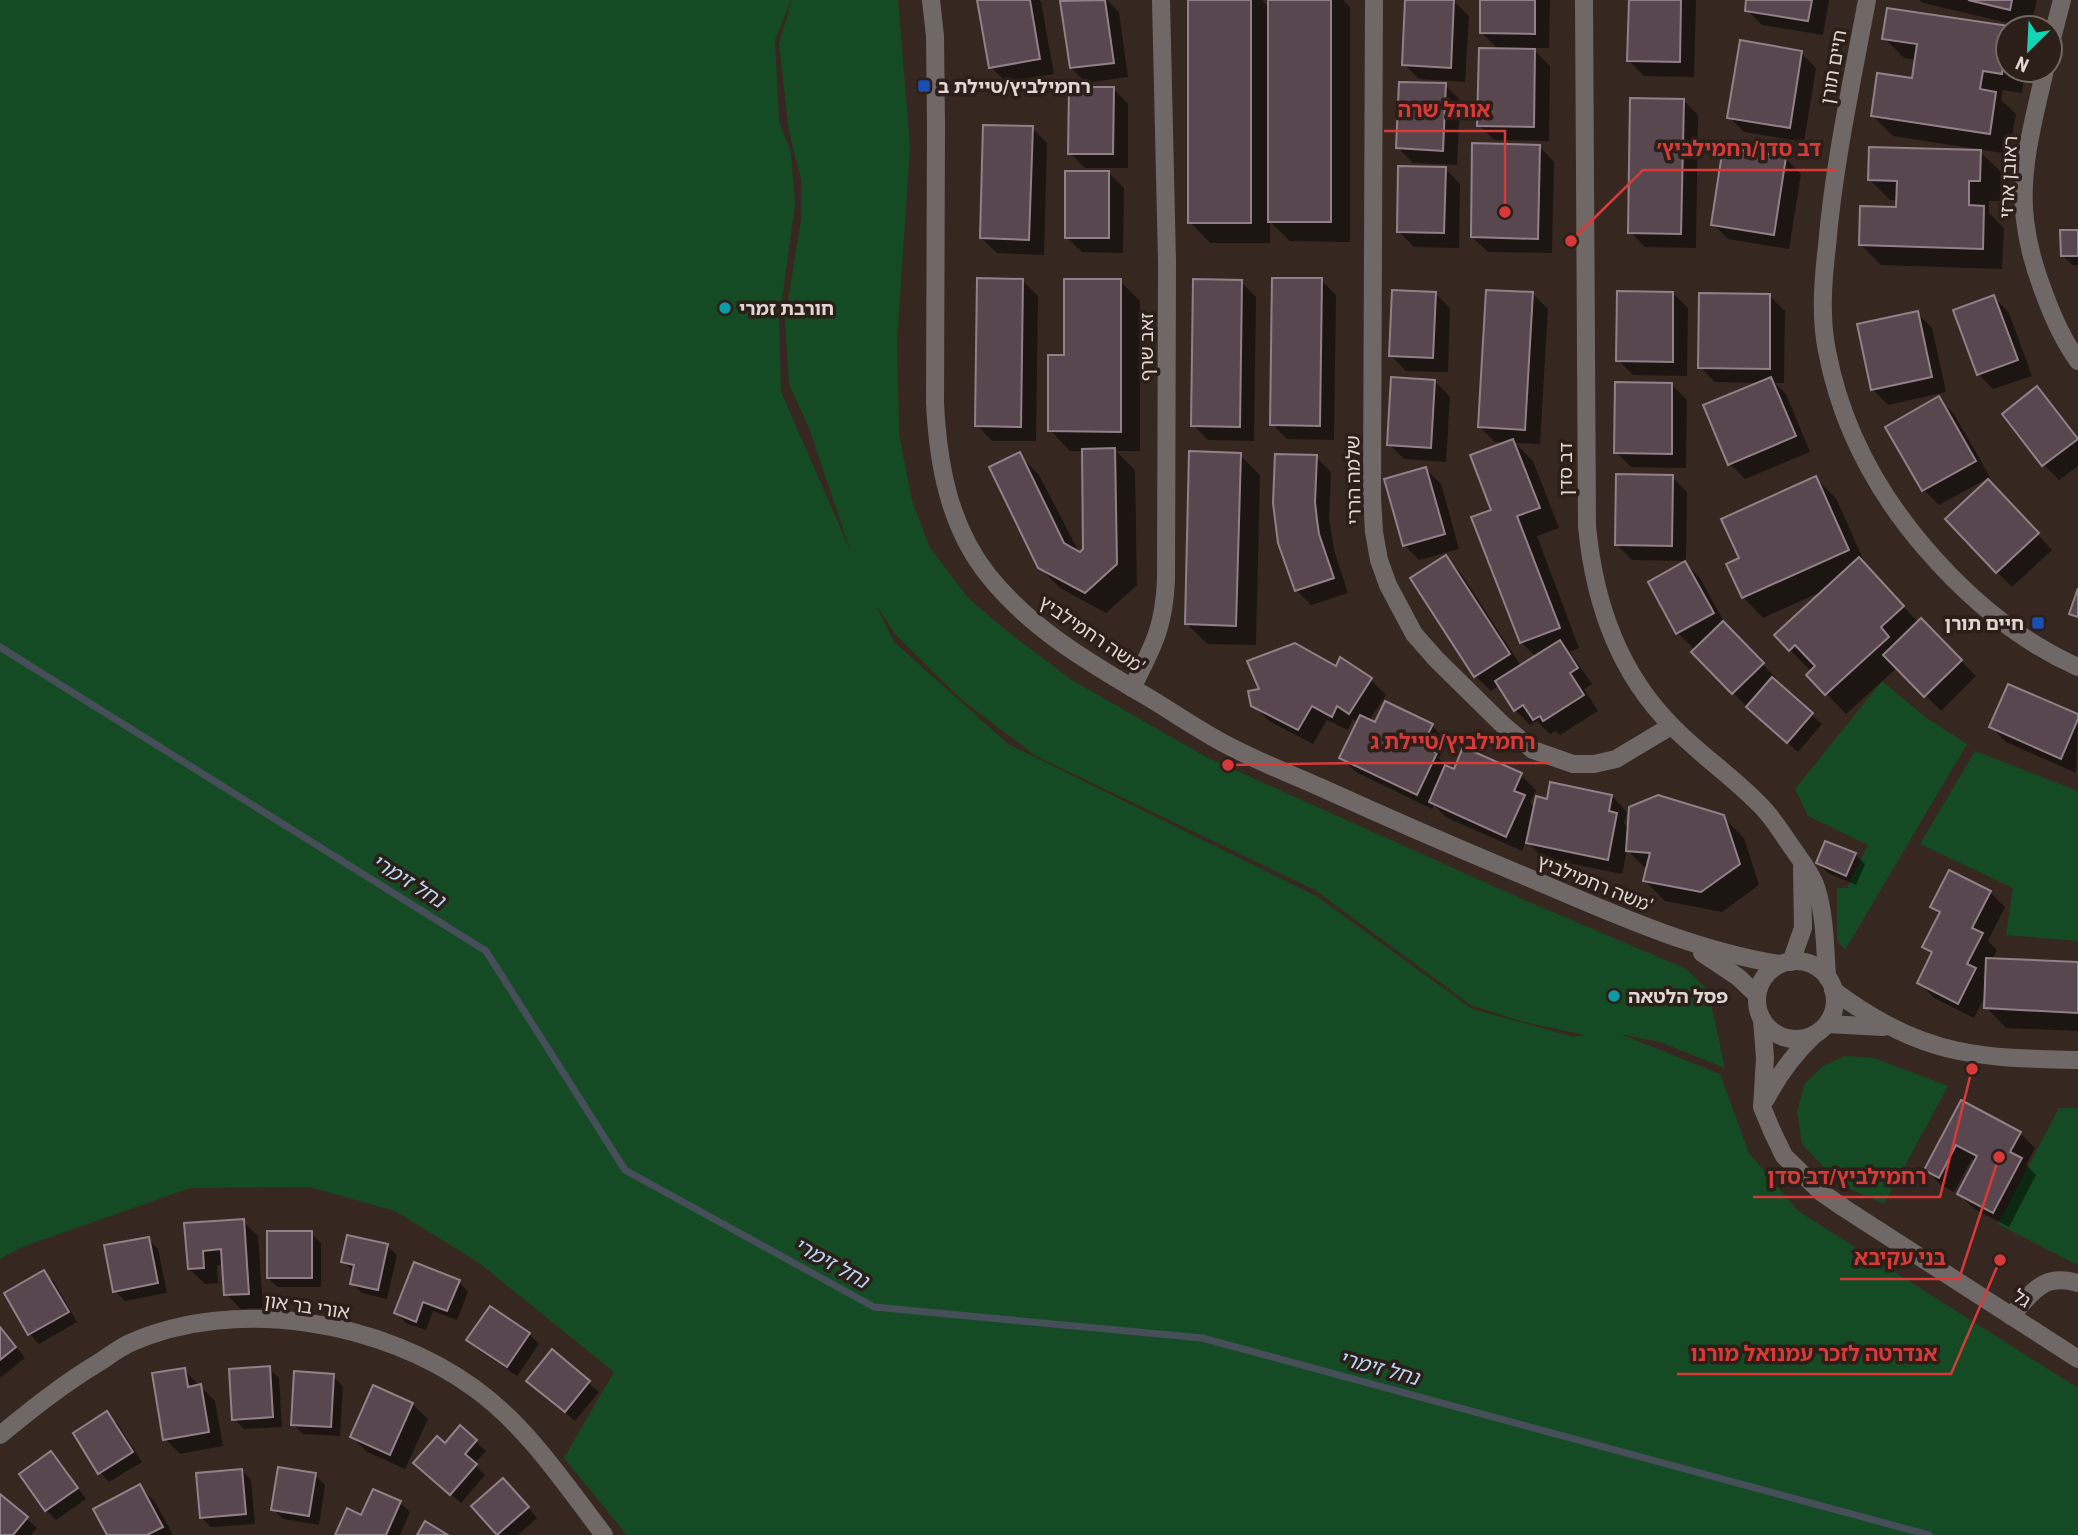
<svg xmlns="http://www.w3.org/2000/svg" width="2078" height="1535" viewBox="0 0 2078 1535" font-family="'Roboto Condensed','Noto Sans Hebrew',sans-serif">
<rect width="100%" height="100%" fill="#362821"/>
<g fill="#154b24" fill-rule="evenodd">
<path d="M0,0H791L775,40L779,121L791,153L795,204L779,321L781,392L851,552L809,428L789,384L785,319L801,220V179L789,132L779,43L792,0H898L910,147L897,341L899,434L912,501L930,548L969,599L1008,632L1070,679L1208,758L1522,899L1686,969L1708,990L1725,1068L1660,1042L1620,1034L1720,1074L1749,1153L1798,1211L2078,1388V1535H627L564,1458L614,1372L478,1262L395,1211L310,1187L190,1188L22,1247L0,1259ZM876,605L896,635L962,700L1036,756L1315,890L1471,1005L1524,1022L1585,1035L1574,1037L1472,1009L1316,896L1008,744L894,642Z"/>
<polygon points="1882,681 1925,717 1967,744 1845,950 1837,940 1837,888 1847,888 1868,845 1808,816 1795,789"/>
<polygon points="1975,751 2078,791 2078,941 2006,935 2013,888 1920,844"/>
<polygon points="1845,1056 1874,1058 1948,1086 1884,1204 1841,1185 1802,1144 1797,1111 1805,1083 1823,1066"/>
<polygon points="2059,1108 2078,1108 2078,1265 1998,1224"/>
</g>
<g fill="#0007" fill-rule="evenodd">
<polygon points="979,0 1039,0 1041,2 1054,74 1006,82 991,67"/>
<polygon points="1075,0 1107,0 1119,12 1128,77 1086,83 1071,68"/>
<polygon points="1190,0 1262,0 1269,8 1269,0 1343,0 1350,7 1350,242 1290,241 1270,222 1270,243 1210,243 1190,222"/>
<polygon points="1407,0 1454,1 1469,16 1465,82 1419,79 1404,64"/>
<polygon points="1482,0 1550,0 1549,48 1532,48 1550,66 1549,141 1494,140 1479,125 1499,50 1481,32"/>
<polygon points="1630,0 1696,0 1694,77 1644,76 1629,61"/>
<polygon points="1748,0 1829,0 1823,35 1762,25 1747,10"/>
<polygon points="1919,0 2037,0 2030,28 1923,3"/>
<polygon points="2008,28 2008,70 2025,70 2022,93 2003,90 2001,100 2016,114 2009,154 1893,136 1873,116 1913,80 1916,60 1904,58 1884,38"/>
<polygon points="1801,53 1816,68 1804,142 1744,132 1729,117"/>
<polygon points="1445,85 1460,100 1457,165 1413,163 1398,148"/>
<polygon points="1113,88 1128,104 1128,168 1085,168 1070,153"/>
<polygon points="1683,100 1698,115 1696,248 1645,247 1630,232"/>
<polygon points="1032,128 1047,143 1044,255 997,253 981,238"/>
<polygon points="1539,146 1554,162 1552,253 1488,252 1472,237"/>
<polygon points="1980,152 2001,172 2000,201 1989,201 1989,213 2004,228 2002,269 1881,265 1861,245 1898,208 1898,200 1890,200 1870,180"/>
<polygon points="1786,159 1801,174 1789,249 1728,239 1713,224"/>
<polygon points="1445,168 1460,184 1459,248 1414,247 1398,231"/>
<polygon points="1109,173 1124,188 1123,253 1082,252 1066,237"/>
<polygon points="2078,232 2078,265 2072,265 2062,255"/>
<polygon points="1321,280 1336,295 1334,440 1287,439 1272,424"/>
<polygon points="1023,281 1038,296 1036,441 992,441 977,425"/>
<polygon points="1120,281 1140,301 1140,451 1116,451 1135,470 1137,585 1106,613 1060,588 1039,567 1019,455 1039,475 1080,554 1085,550 1083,451 1070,451 1050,430 1065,357"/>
<polygon points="1241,282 1256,297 1254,441 1208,440 1193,425"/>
<polygon points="1435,293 1450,308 1448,372 1406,371 1391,356"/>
<polygon points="1673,293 1688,308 1687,376 1633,375 1618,360"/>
<polygon points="1533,294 1548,309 1540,444 1515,443 1533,461 1559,528 1537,536 1579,648 1570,652 1592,684 1584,689 1598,711 1560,735 1555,731 1550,734 1537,721 1530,725 1515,710 1500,685 1491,691 1475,676 1412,579 1445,557 1460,572 1521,666 1536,657 1521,642 1493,511 1508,443 1495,442 1480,427"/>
<polygon points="1770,296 1785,311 1784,383 1775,383 1786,394 1810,452 1745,479 1730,464 1761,383 1715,382 1700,367"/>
<polygon points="1994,297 2009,313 2032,376 1993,389 1978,374"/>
<polygon points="1917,313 1932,328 1946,392 1888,405 1872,389"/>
<polygon points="1435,381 1450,397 1446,462 1404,459 1389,444"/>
<polygon points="1672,385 1687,400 1686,468 1631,467 1616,452"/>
<polygon points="2037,389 2052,404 2078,437 2078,466 2059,480 2044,465 2004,414"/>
<polygon points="1938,399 1954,414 1990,477 1939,505 1924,490 1888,427"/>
<polygon points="1240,455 1260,475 1256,645 1207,644 1187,624"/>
<polygon points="1316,457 1331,472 1329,518 1334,550 1348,593 1311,605 1296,590"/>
<polygon points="1426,469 1441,484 1459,549 1419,560 1404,545"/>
<polygon points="1672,477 1687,492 1686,561 1632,560 1617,545"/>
<polygon points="1815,478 1836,498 1867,568 1918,622 1921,620 1976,676 1941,711 1898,667 1846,714 1809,675 1812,672 1790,650 1825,590 1763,618 1743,597 1741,559"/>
<polygon points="2003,497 2052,550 2012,587 1997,572"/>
<polygon points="1685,563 1700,578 1728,629 1777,679 1775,682 1822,724 1798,752 1748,708 1693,652 1695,650 1678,633"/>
<polygon points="1341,660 1371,680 1386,695 1369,721 1376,724 1432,726 1447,741 1439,758 1451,770 1521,775 1536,790 1530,803 1535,808 1548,801 1612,796 1627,812 1624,823 1629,828 1723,817 1744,838 1759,885 1722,912 1665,901 1644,880 1647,870 1627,850 1622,874 1544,858 1526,841 1522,851 1446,817 1434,805 1432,809 1356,772 1341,757 1358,723 1353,719 1348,730 1327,720 1313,744 1269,721 1253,705 1337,669"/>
<polygon points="2078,716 2076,773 2006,742 1991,727"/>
<polygon points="1855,854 1865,864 1856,885 1828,873 1818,863"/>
<path d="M1990,892L2005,907L1988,941L1997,950L1992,960L2078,964V1031L2006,1028L1986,1007L1987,992L1974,1018L1934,998L1919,982L1933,955L1924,946L1940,915L1932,907ZM1988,968L1987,982L1983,977Z"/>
<polygon points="1962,1102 2020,1133 2035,1148 2026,1165 2036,1175 2009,1227 1974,1209 1959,1194 1976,1162 1972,1159 1954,1192 1941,1185 1926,1170"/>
<polygon points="243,1221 258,1236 263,1308 241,1309 226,1294 224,1265 217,1265 218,1283 205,1284 189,1269 186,1225"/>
<polygon points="311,1233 321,1243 321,1287 278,1287 268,1278"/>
<polygon points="148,1239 158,1249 167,1293 125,1301 115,1291"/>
<polygon points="387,1246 397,1255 387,1299 362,1293 352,1283 355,1272 343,1262"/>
<polygon points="44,1272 54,1282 77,1322 39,1344 30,1334 6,1294"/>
<polygon points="459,1282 468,1292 457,1320 433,1311 426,1330 406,1323 396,1313"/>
<polygon points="0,1327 25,1358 0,1378"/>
<polygon points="529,1334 539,1344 517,1376 478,1350 469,1340"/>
<polygon points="552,1352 599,1392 575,1421 538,1390"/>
<polygon points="269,1368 279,1378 282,1427 244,1429 234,1419"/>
<polygon points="184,1370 215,1401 223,1446 180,1454 165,1439"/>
<polygon points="333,1376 343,1386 340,1436 303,1434 293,1424"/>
<polygon points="412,1404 428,1419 405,1469 367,1452 352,1437"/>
<polygon points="107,1414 117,1423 142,1462 109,1482 100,1472"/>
<polygon points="460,1428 486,1451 474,1464 485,1475 461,1503 426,1472"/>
<polygon points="51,1454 61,1463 86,1499 56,1520 46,1510"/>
<polygon points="242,1471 251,1480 255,1524 211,1527 202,1518"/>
<polygon points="315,1475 325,1485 319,1525 283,1519 273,1509"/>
<polygon points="140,1487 155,1502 173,1535 109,1535"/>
<polygon points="513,1490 537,1518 518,1535 499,1535 473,1506"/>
<polygon points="0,1496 37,1528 31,1535 0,1535"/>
<polygon points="400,1503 410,1512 400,1535 337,1535 362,1517"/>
</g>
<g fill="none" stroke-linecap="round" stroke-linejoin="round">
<polyline stroke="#454e59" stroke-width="7" points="0,647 486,951 625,1170 874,1307 1202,1338 1929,1535"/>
</g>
<g fill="#58474e" stroke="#928088" stroke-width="2">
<polygon points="977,0 1030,0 1040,59 989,68"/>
<polygon points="1105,0 1114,63 1070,68 1060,1"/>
<rect x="1188" y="0" width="63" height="223"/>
<rect x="1268" y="0" width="63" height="222"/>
<polygon points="1405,0 1454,0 1451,68 1402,65"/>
<polygon points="1480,0 1535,0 1535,34 1480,33"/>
<polygon points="1629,0 1681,0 1680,62 1627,61"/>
<polygon points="1746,0 1812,0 1808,21 1745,11"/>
<polygon points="1968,0 2012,0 2010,10"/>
<polygon points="1887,8 2009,26 2002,74 1983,71 1980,89 1996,92 1990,134 1871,116 1877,73 1912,78 1917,44 1882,39"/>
<polygon points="1740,40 1802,51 1790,128 1727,118"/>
<polygon points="1479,48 1535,49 1534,127 1477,126"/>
<polygon points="1399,82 1446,83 1443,151 1396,148"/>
<polygon points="1069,87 1114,87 1113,154 1068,154"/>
<polygon points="1630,98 1684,99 1681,234 1628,233"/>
<polygon points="983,125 1033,126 1029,240 980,238"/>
<polygon points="1472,143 1540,145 1538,239 1471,237"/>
<polygon points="1723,147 1786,157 1774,235 1711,225"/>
<polygon points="1869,147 1981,150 1980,181 1969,181 1969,205 1984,206 1983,249 1859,245 1860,206 1896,207 1897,181 1868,180"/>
<polygon points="1398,166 1446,167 1444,233 1397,232"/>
<rect x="1065" y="171" width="44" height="67"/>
<polygon points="2060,230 2078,230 2078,256 2061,256"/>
<polygon points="977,278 1023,279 1021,427 975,426"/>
<polygon points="1272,278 1322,278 1320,426 1270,425"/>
<polygon points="1064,279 1121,279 1121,432 1048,431 1048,355 1064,355"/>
<polygon points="1193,279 1242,280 1240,427 1191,426"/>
<polygon points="1392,290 1436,292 1433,358 1389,356"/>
<polygon points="1486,290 1533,292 1525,430 1478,427"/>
<polygon points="1617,291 1673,292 1673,362 1616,361"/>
<polygon points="1699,293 1770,294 1770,369 1698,368"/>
<polygon points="1994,295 2018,360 1977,375 1953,310"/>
<polygon points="1918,311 1932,377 1871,390 1857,324"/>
<polygon points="1391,377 1435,380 1431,448 1387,445"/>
<polygon points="1771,377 1796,436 1728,465 1703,405"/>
<polygon points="1615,382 1672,383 1672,454 1614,453"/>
<polygon points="2037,386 2078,439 2042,466 2002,414"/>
<polygon points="1939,396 1976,461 1922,491 1885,427"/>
<polygon points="1513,439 1540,508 1517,516 1560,628 1520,643 1471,517 1491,510 1470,455"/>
<polygon points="1115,448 1117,564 1085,593 1038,568 989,467 1020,452 1064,543 1080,552 1083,549 1082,449"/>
<polygon points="1189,451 1241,453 1236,626 1185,624"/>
<polygon points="1275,454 1317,455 1315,502 1317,520 1319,534 1334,578 1295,591 1278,543 1273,503"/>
<polygon points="1426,467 1445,534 1403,546 1384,479"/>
<polygon points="1616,474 1673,475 1672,546 1615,545"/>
<polygon points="1816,476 1849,550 1742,598 1726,564 1739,558 1721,519"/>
<polygon points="1988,479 2039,533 1996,573 1945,519"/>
<polygon points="1446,555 1510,654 1474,677 1410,578"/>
<polygon points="1859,557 1904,606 1881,627 1889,637 1825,695 1806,675 1815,666 1795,645 1789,651 1774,635"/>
<polygon points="1685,561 1714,613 1676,634 1648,582"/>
<polygon points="2078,588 2078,617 2069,614"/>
<polygon points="1921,618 1962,660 1924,697 1883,655"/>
<polygon points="1723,621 1764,663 1732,694 1691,652"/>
<polygon points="1560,640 1578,668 1570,673 1584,695 1543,721 1540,716 1533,720 1523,705 1514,711 1495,681"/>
<polygon points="1295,643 1336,666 1340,657 1372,678 1349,714 1337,706 1332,717 1312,706 1298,730 1251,706 1248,691 1259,689 1247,661"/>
<polygon points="1772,677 1813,713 1787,743 1746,707"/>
<polygon points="2008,684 2078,714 2078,719 2061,759 1989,727"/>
<polygon points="1385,701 1433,724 1422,746 1437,753 1417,795 1339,758 1360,715 1375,722"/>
<polygon points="1463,747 1522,773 1514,791 1525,795 1506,837 1429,802 1445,765 1454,769"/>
<polygon points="1550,782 1612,795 1609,811 1617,813 1608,860 1526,843 1536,796 1547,799"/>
<polygon points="1658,795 1724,815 1740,864 1701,892 1643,881 1650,853 1626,851 1629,807"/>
<polygon points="1825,841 1856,853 1846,876 1816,863"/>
<polygon points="1949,870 1991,891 1972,928 1983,933 1967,964 1976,968 1958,1004 1917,983 1932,952 1922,947 1940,912 1930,907"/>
<polygon points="1986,958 2078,962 2078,1013 1984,1008"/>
<polygon points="1961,1100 2021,1132 2010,1152 2022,1158 1993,1213 1957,1194 1977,1156 1956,1145 1939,1178 1924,1170"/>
<polygon points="244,1219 249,1294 224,1295 221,1249 203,1251 204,1268 188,1269 184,1223"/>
<rect x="267" y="1231" width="45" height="47"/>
<polygon points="347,1235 388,1244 378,1290 350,1284 354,1265 341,1262"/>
<polygon points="149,1237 158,1283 113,1292 104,1245"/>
<polygon points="414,1262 460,1280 447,1311 423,1302 416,1322 394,1313"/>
<polygon points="44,1270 69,1312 28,1335 4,1293"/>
<polygon points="490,1306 530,1333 507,1367 466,1340"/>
<polygon points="0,1327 16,1347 0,1360"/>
<polygon points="552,1349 590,1381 565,1412 526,1381"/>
<polygon points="270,1366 273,1417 232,1420 229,1369"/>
<polygon points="185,1368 188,1387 201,1384 209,1432 163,1440 152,1373"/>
<polygon points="294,1371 334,1374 331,1427 291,1425"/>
<polygon points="373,1385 413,1403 390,1455 350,1437"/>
<polygon points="107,1411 133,1452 98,1474 73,1433"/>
<polygon points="460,1425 477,1440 465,1454 477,1464 450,1495 413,1463 437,1436 445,1443"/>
<polygon points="51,1451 78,1488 45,1511 19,1474"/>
<polygon points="278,1467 316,1473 309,1516 271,1510"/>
<polygon points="242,1469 246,1514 200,1518 196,1473"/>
<polygon points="503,1478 529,1507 497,1535 471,1506"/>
<polygon points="140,1484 163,1527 147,1535 107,1535 93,1509"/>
<polygon points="373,1489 401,1501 386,1535 335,1535 347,1508 361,1515"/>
<polygon points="0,1494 28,1517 13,1535 0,1535"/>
<polygon points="425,1521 448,1535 417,1535"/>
</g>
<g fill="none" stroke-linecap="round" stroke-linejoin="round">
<g stroke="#706867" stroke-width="18">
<path d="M931,0L935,36L936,125L935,403C938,464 949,526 988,575C1030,628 1088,662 1146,696C1173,712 1200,731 1229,746C1259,762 1291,774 1322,788C1386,817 1450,845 1515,872C1601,908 1686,949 1779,964"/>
<polyline points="1374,0 1372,497 1374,532 1379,560 1388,585 1414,634 1436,659 1503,725 1533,750 1573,764 1594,764 1616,759 1671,726"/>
<path d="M1584,0L1587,526C1594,601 1618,672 1672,726C1699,754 1732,776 1759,804C1772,816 1781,832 1791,846C1800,859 1811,873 1816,887C1825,915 1825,947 1827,977"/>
<path d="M1867,0C1852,82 1834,163 1827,246C1823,280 1820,317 1827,351C1841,425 1876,491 1925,548C1968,598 2017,640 2078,667"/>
<polyline points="2050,46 2062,0"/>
<path d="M2045,70C2034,118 2019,171 2025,220C2028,246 2035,270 2044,293C2053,318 2063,340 2078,361"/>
<path d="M1132,688C1153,646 1164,628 1166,580L1167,261L1161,0"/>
<polyline points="1702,953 1738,977 1757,995"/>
<circle cx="1796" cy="1000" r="39"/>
<polyline points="1791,962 1803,928 1802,868"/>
<path d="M1833,990C1870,1018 1913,1042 1959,1051C1998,1059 2039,1059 2078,1060"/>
<polyline points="1762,1019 1765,1058 1762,1107 1772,1131 1784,1156 1821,1192 1844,1208 2078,1359"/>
<polyline points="1827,1024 1883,1027"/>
<path d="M1766,1099C1779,1074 1794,1054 1814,1035"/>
<path d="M2011,1316C2033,1292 2042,1273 2078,1283"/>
<path d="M0,1435C32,1409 63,1384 98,1363C109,1356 119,1348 130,1343C236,1296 382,1321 474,1388C527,1426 565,1484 604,1535"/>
</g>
</g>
<g fill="#1a4fb4" stroke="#2c1e18" stroke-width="2.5">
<rect x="917" y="79" width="14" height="14" rx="3.5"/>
<rect x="2031" y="616" width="14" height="14" rx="3.5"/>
</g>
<g fill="#0f9aa8" stroke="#2c1e18" stroke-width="2.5">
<circle cx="725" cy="308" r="7"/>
<circle cx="1614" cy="996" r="7"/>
</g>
<g text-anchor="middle" stroke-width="7" stroke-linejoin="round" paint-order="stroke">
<g font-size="19" fill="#e0d7d2" stroke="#2c1e18">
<text transform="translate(1833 67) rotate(-80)" y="7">חיים תורן</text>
<text transform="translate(2008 177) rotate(-87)" y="7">ראובן ארזי</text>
<text transform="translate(1146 347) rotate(-90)" y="7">זאב שרף</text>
<text transform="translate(1565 469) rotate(-90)" y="7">דב סדן</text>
<text transform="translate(1353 480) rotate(-91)" y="7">שלמה הררי</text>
<text transform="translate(1092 634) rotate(34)" y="7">משה רחמילביץ'</text>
<text transform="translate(1595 883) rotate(22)" y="7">משה רחמילביץ'</text>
<text transform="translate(2022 1298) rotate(33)" y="7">גל</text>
<text transform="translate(307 1306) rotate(8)" y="7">אורי בר און</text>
</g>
<g font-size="19" font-weight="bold" fill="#e0d7d2" stroke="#2c1e18" text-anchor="start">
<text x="938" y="93">רחמילביץ/טיילת ב</text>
<text x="739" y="315">חורבת זמרי</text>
<text x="2024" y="630" text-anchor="end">חיים תורן</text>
<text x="1628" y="1003">פסל הלטאה</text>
</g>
<g font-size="21" font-style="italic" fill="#b5d5f5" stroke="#2c1e18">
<text transform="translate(408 881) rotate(32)" y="7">נחל זימרי</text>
<text transform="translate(831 1263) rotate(29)" y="7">נחל זימרי</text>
<text transform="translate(1379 1368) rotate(15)" y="7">נחל זימרי</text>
</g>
</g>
<path fill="none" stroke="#d73a39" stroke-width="2.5" d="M1505 212L1505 131H1384M1571 241L1643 170H1835M1228 765L1357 763H1550M1972 1069L1940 1197H1753M1999 1157L1959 1279H1840M2000 1260L1951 1374H1677"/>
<g fill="#d73a39" stroke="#2c1e18" stroke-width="2.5">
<circle cx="1505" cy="212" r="7"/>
<circle cx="1571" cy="241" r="7"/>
<circle cx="1228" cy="765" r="7"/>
<circle cx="1972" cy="1069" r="7"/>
<circle cx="1999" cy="1157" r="7"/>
<circle cx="2000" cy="1260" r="7"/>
</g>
<g font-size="21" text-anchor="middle" font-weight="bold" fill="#d73a39" stroke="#2c1e18" stroke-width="7" stroke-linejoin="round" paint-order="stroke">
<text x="1444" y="117">אוהל שרה</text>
<text x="1739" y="156">דב סדן/רחמילביץ׳</text>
<text x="1453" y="749">רחמילביץ/טיילת ג</text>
<text x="1847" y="1184">רחמילביץ/דב סדן</text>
<text x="1900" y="1265">בני עקיבא</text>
<text x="1814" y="1361">אנדרטה לזכר עמנואל מורנו</text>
</g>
<g transform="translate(2029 49) rotate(204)"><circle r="33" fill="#2c1e18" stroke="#746862" stroke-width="2"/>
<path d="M0-5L12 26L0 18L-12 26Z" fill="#12d5b4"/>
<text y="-10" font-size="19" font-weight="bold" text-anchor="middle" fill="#e0d7d2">N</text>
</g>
</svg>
